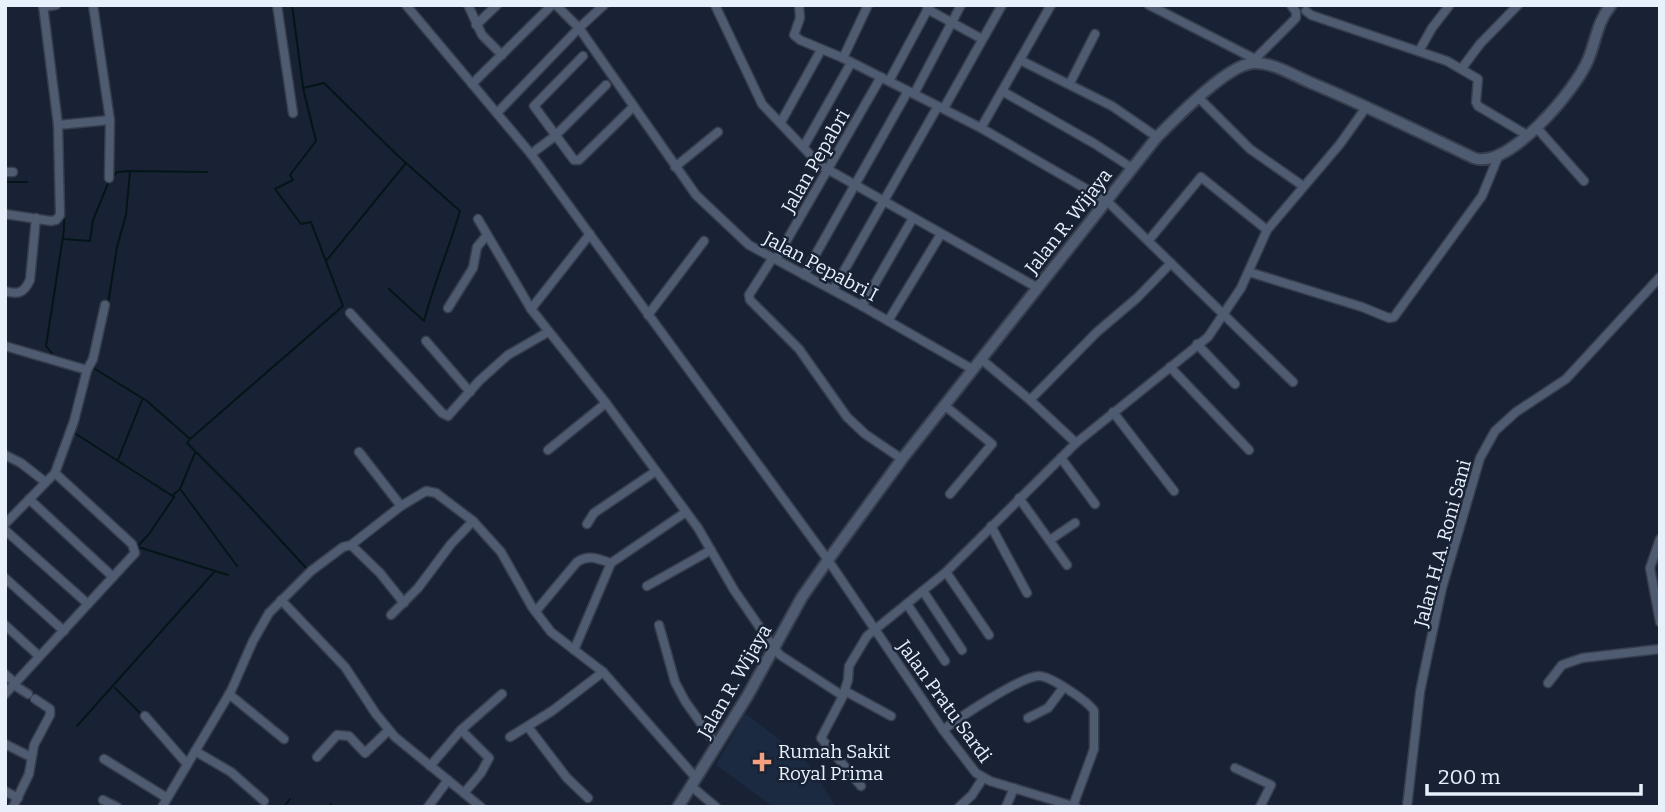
<svg xmlns="http://www.w3.org/2000/svg" width="1665" height="812" viewBox="0 0 1665 812" font-family="Bitter,serif">
<rect width="100%" height="100%" fill="#182234"/>
<polygon fill="#1b2941" points="745,713 805,759 836,807 773,807 716,765"/>
<g fill="none" stroke-linecap="round" stroke-linejoin="round">
<g stroke="#041517" stroke-width="2">
<polyline points="292,5 303,87"/>
<polyline points="113,177 117,172 129,171"/>
<polyline points="5,182 27,182"/>
<polyline points="64,239 90,241 93,220 109,181"/>
<polyline points="326,261 406,163"/>
<polyline points="108,304 117,247 126,215 130,171 207,172"/>
<polyline points="42,353 82,364"/>
<polyline points="54,356 46,346 64,230 64,219"/>
<polyline points="95,369 147,401 190,439 187,443 240,496 308,570"/>
<polyline points="90,370 94,369 96,361"/>
<polyline points="82,406 86,388"/>
<polyline points="73,432 174,497"/>
<path d="M190,439L343,306L311,222L301,224L275,189L293,180L290,175L316,141L303,88L324,83L397,155L460,211C449,248 434,283 424,321L389,289"/>
<polyline points="118,460 142,400"/>
<polyline points="181,490 237,566"/>
<polyline points="137,547 149,534 174,497 173,495 180,489 195,453"/>
<polyline points="138,547 228,575"/>
<polyline points="115,688 141,714"/>
<polyline points="77,726 215,571"/>
<polyline points="284,807 290,799"/>
<polyline points="330,807 331,804"/>
</g>
<defs>
<g id="street">
<polyline points="93,5 110,120 109,178"/>
<polyline points="277,5 293,113"/>
<polyline points="406,5 531,154 828,560 943,730 976,773 990,781 1076,807"/>
<polyline points="468,5 482,35 502,55"/>
<polyline points="556,5 579,28 696,195 749,245 862,306 972,369"/>
<polyline points="715,5 762,104 820,165 1038,288"/>
<polyline points="799,5 800,18 794,35 800,40 843,58 981,128 1107,201 1293,382"/>
<polyline points="1149,5 1255,59"/>
<polyline points="43,7 56,5"/>
<polyline points="927,9 982,39"/>
<polyline points="1306,11 1311,15 1447,61 1478,79 1476,102 1478,106 1527,135"/>
<polyline points="476,25 497,5"/>
<polyline points="1419,51 1432,28 1449,6"/>
<polyline points="583,56 534,106 574,160 579,160 630,110"/>
<polyline points="843,58 868,5"/>
<polyline points="1020,60 1112,106 1157,137"/>
<polyline points="1254,63 1255,59 1296,18 1296,12 1291,5"/>
<polyline points="1462,68 1480,44 1518,5"/>
<polyline points="889,81 930,5"/>
<polyline points="1070,83 1095,34"/>
<polyline points="472,84 552,5"/>
<polyline points="1002,91 1095,144 1132,168"/>
<polyline points="914,94 961,5"/>
<polyline points="1199,98 1250,149 1303,186"/>
<polyline points="944,108 1002,5"/>
<polyline points="497,113 579,28 604,5"/>
<polyline points="781,122 821,50"/>
<polyline points="58,125 110,120"/>
<polyline points="1536,127 1584,181"/>
<polyline points="981,128 1051,5"/>
<polyline points="804,146 851,63"/>
<polyline points="531,154 555,136 606,85"/>
<polyline points="675,167 718,132"/>
<polyline points="5,172 13,172"/>
<polyline points="5,214 51,221 56,220 60,215 58,125 43,5"/>
<polyline points="478,219 531,309 606,403 698,528 734,590 774,648 780,655 843,696"/>
<polyline points="1149,240 1201,177 1267,230"/>
<polyline points="772,259 749,295 750,300 799,349 847,417 865,434 902,459"/>
<polyline points="776,259 881,77"/>
<polyline points="1249,272 1362,307 1389,318 1394,317 1482,196 1498,157"/>
<polyline points="804,275 908,91"/>
<polyline points="833,290 938,106"/>
<path d="M5,291C18,295 24,293 30,280L36,218"/>
<polyline points="862,306 913,218"/>
<polyline points="448,308 473,268 477,247 487,235"/>
<polyline points="531,309 590,234"/>
<polyline points="350,313 442,413 448,416 479,381 508,355 548,332"/>
<polyline points="648,315 704,241"/>
<polyline points="888,321 941,234"/>
<polyline points="426,341 470,392"/>
<polyline points="1197,344 1235,384"/>
<polyline points="5,346 87,370 93,359 105,305"/>
<polyline points="981,359 1030,400 1076,443"/>
<polyline points="1170,367 1249,450"/>
<polyline points="1030,400 1097,332 1137,298 1171,263"/>
<polyline points="944,405 992,444 950,494"/>
<polyline points="1113,412 1174,491"/>
<polyline points="548,450 606,403"/>
<polyline points="359,452 401,506"/>
<polyline points="5,455 21,463 44,481"/>
<polyline points="1061,458 1095,504"/>
<polyline points="1019,498 1067,565"/>
<polyline points="29,499 113,577"/>
<polyline points="5,524 55,473 74,421 87,370"/>
<polyline points="587,524 594,513 656,471"/>
<polyline points="991,526 1027,593"/>
<polyline points="5,530 88,604"/>
<polyline points="1660,539 1650,568 1660,622"/>
<polyline points="1050,540 1075,523"/>
<polyline points="351,545 380,573 404,603"/>
<polyline points="946,572 989,635"/>
<polyline points="5,578 64,631"/>
<polyline points="647,586 711,550"/>
<polyline points="923,591 962,650"/>
<polyline points="281,600 345,667 376,714 395,737 481,807"/>
<polyline points="907,604 945,661"/>
<path d="M536,611L577,562C589,554 598,559 611,563"/>
<polyline points="391,615 418,588 451,544 473,521"/>
<polyline points="5,625 39,656"/>
<polyline points="659,625 675,682 685,701 717,746"/>
<polyline points="574,650 611,563 686,512"/>
<polyline points="5,674 15,683"/>
<polyline points="1548,683 1562,665 1582,658 1660,649"/>
<polyline points="14,685 28,694"/>
<polyline points="845,691 891,716"/>
<polyline points="5,694 135,553 132,544 55,473"/>
<polyline points="229,694 284,739"/>
<polyline points="145,716 187,764"/>
<polyline points="1028,718 1048,708 1063,688"/>
<polyline points="528,727 567,778 588,798"/>
<polyline points="461,730 489,758 481,773 464,793"/>
<path d="M943,730C959,718 1021,676 1039,676C1050,676 1088,701 1094,711V749L1073,806"/>
<polyline points="510,737 552,711 603,672"/>
<polyline points="5,744 31,757"/>
<polyline points="195,751 231,772 264,801"/>
<polyline points="317,757 337,735 349,736 365,753 389,730"/>
<polyline points="104,759 167,798"/>
<polyline points="430,766 461,730 502,694"/>
<polyline points="1235,768 1271,785 1260,807"/>
<polyline points="691,786 716,807"/>
<polyline points="861,786 821,738 843,696 848,680 849,666 867,636 946,572 1076,443 1208,337 1241,288 1267,230 1340,144 1367,106"/>
<polyline points="5,791 18,798"/>
<polyline points="103,800 117,807"/>
<polyline points="13,807 29,774 34,745 50,715 50,709 35,699"/>
<polyline points="162,807 231,691 253,641 269,613 311,571 343,547 351,545 401,506 426,491 436,493 473,521 501,552 532,607 551,632 603,672 696,778"/>
<polyline points="428,807 448,780"/>
<polyline points="959,807 972,795 983,778"/>
<polyline points="1006,807 1014,788"/>
<polyline points="1407,807 1420,692 1426,663 1442,588 1480,458 1495,431 1516,412 1566,379 1660,277"/>
</g>
<path id="secondary" d="M678,807L748,695L802,597L828,560L902,459L1157,137C1176,118 1227,65 1253,63C1272,62 1293,75 1309,82C1365,105 1419,132 1474,158C1509,170 1576,89 1588,60C1596,41 1597,22 1611,5"/>
</defs>
<use href="#street" stroke="#363d4c" stroke-width="11"/>
<use href="#secondary" stroke="#363d4c" stroke-width="14"/>
<use href="#street" stroke="#4e5b70" stroke-width="8"/>
<use href="#secondary" stroke="#4e5b70" stroke-width="10"/>
</g>
<path fill="#f2a07f" stroke="#182234" stroke-width="2.5" d="M758.5 751.5h7v7h7v7h-7v7h-7v-7h-7v-7h7z"/>
<g text-anchor="middle" stroke-width="5" stroke-linejoin="round" paint-order="stroke">
<g font-size="19" fill="#e8f0fc" stroke="#182234">
<text transform="translate(815 161) rotate(-60)" y="7">Jalan Pepabri</text>
<text transform="translate(1068 221) rotate(-52)" y="7">Jalan R. Wijaya</text>
<text transform="translate(821 266) rotate(28)" y="7">Jalan Pepabri I</text>
<text transform="translate(1442 543) rotate(-75)" y="7">Jalan H.A. Roni Sani</text>
<text transform="translate(734 681) rotate(-60)" y="7">Jalan R. Wijaya</text>
<text transform="translate(945 701) rotate(54)" y="7">Jalan Pratu Sardi</text>
</g>
<g font-size="19" fill="#e8f0fc" stroke="#182234" text-anchor="start">
<text x="778" y="758">Rumah Sakit<tspan x="778" dy="22">Royal Prima</tspan></text>
</g>
</g>
<rect width="1665" height="812" fill="none" stroke="#e8f0fc" stroke-width="14"/>
<path d="M1427 784v10h214v-10" fill="none" stroke="#e8f0fc" stroke-width="3.5"/>
<text x="1438" y="784" font-size="21" fill="#e8f0fc" stroke="#182234" stroke-width="5" paint-order="stroke">200 m</text>
</svg>
